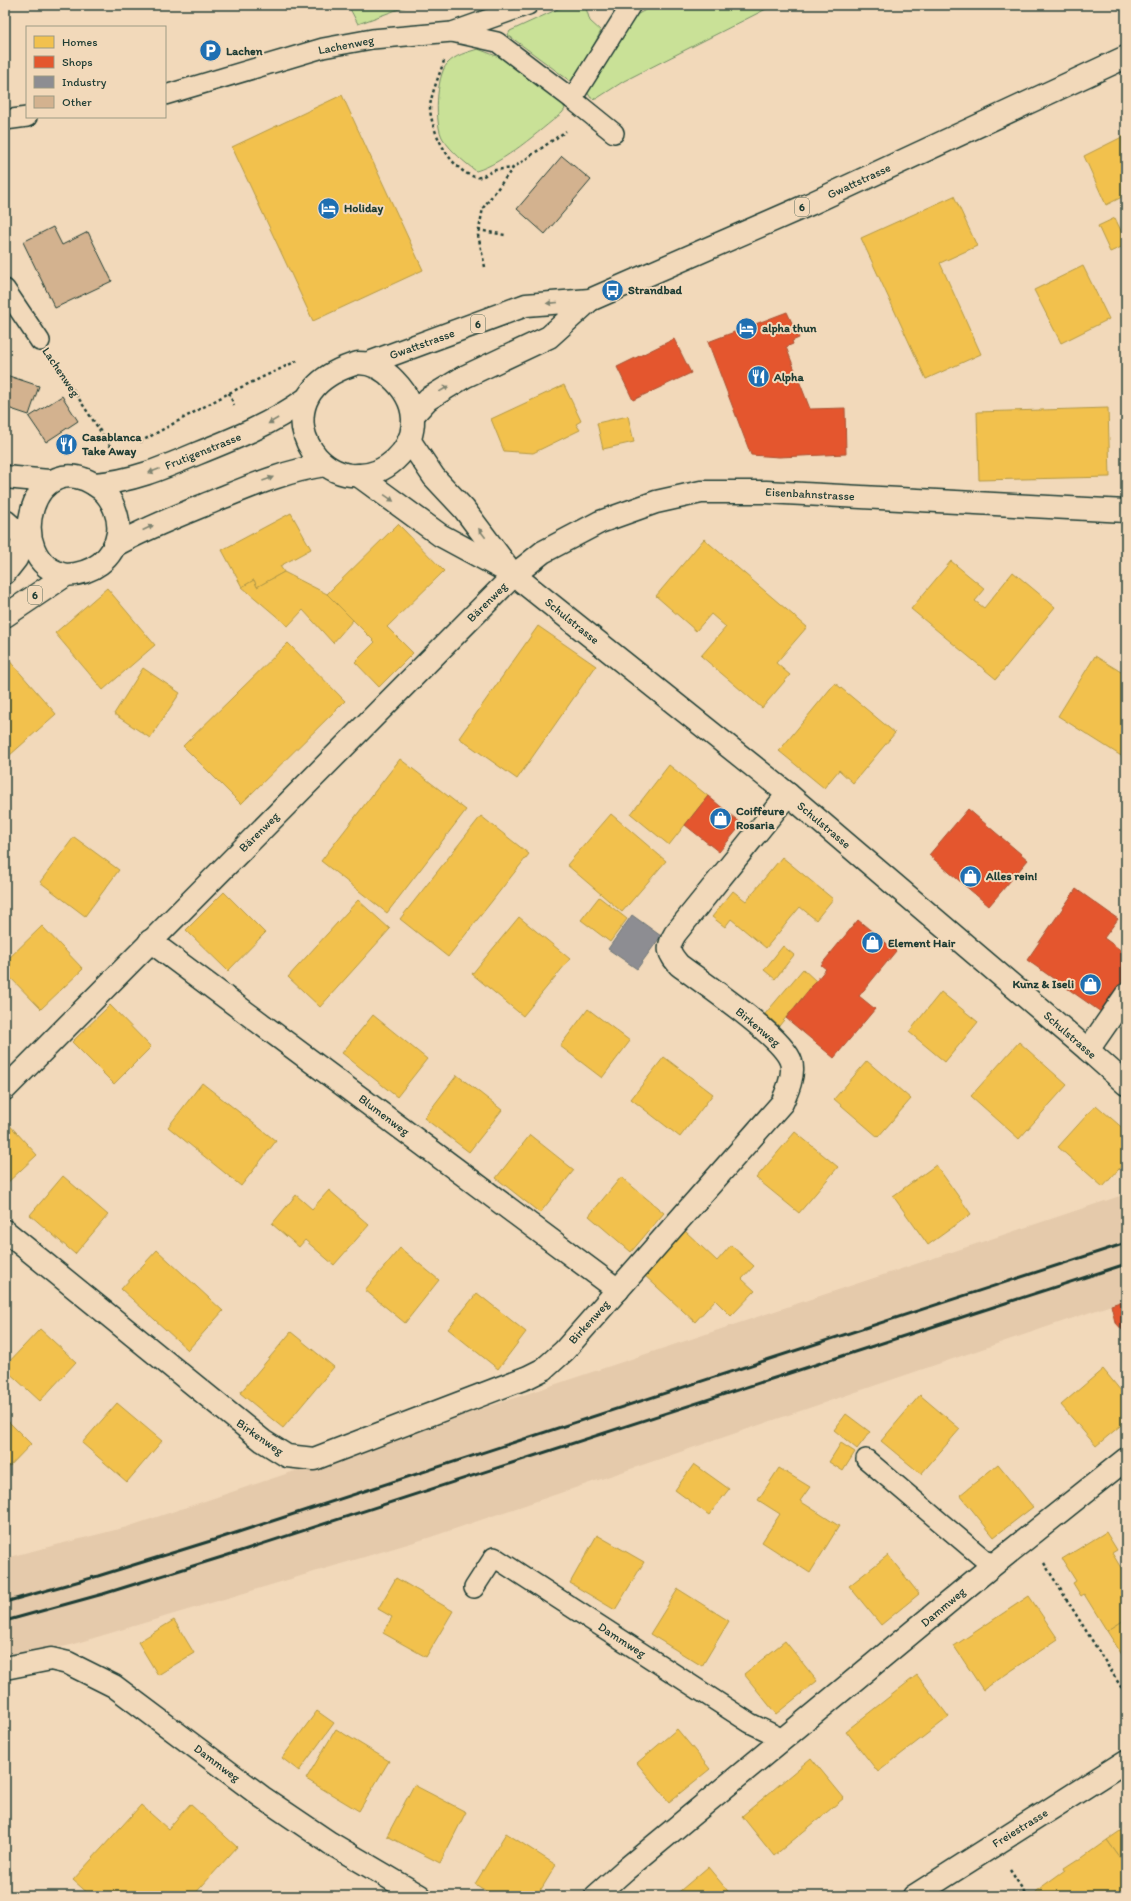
<svg xmlns="http://www.w3.org/2000/svg" width="1131" height="1901" viewBox="0 0 1131 1901" font-family="Itim,sans-serif">
<rect width="100%" height="100%" fill="#f2d9ba"/>
<filter id="ink" filterUnits="userSpaceOnUse"><feTurbulence type="fractalNoise" baseFrequency=".025" numOctaves="2"/><feDisplacementMap in="SourceGraphic" scale="8" xChannelSelector="R" yChannelSelector="G"/><feConvolveMatrix kernelMatrix="1 2 1 2 8 2 1 2 1" color-interpolation-filters="sRGB"/></filter>
<g filter="url(#ink)">
<polygon fill="#e5caab" points="1126,1194 1126,1300 431,1537 67,1646 5,1658 5,1558 127,1527"/>
<g fill="#c9e197" stroke="#748f66">
<polygon points="348,5 410,5 358,24"/>
<polygon points="572,5 585,5 590,21 601,31 574,84 508,35 510,31 560,8"/>
<polygon points="655,5 774,5 624,81 596,99 591,98 587,92 622,30 638,14"/>
<path d="M478,49L507,60L562,102L565,109L562,113C539,131 504,163 476,171C464,162 452,152 443,139C434,125 436,76 447,64C455,55 468,52 478,49Z"/>
</g>
<g fill="#f2c14e" stroke="#b39946">
<polygon points="342,95 423,270 313,321 232,147"/>
<polygon points="1126,135 1126,195 1106,205 1084,156"/>
<polygon points="954,196 977,246 940,263 981,354 926,379 861,238"/>
<polygon points="1115,218 1126,241 1126,245 1110,252 1098,226"/>
<polygon points="1083,266 1109,319 1061,343 1034,290"/>
<polygon points="564,385 581,421 576,424 580,430 533,453 504,451 491,419"/>
<polygon points="1108,408 1110,477 979,480 977,412"/>
<polygon points="628,416 634,442 603,449 597,423"/>
<polygon points="291,513 311,549 280,566 284,572 257,587 254,580 242,587 222,550"/>
<polygon points="398,524 444,571 387,627 413,653 379,687 355,662 375,642 327,594"/>
<polygon points="704,539 807,627 776,663 790,675 762,708 701,656 726,627 711,614 696,631 656,596"/>
<polygon points="951,561 985,589 975,601 984,608 1013,572 1055,607 996,679 911,609"/>
<polygon points="284,572 327,594 353,620 333,643 303,610 288,626 242,587 254,580 257,587"/>
<polygon points="107,588 155,645 103,690 55,633"/>
<polygon points="538,626 596,666 517,779 459,738"/>
<polygon points="288,643 345,701 241,804 183,746"/>
<polygon points="1095,656 1126,675 1126,759 1058,716"/>
<polygon points="7,658 56,714 9,756 5,751 5,660"/>
<polygon points="143,668 180,693 150,738 114,714"/>
<polygon points="835,683 895,733 853,783 839,770 824,788 779,751"/>
<polygon points="400,759 466,810 387,913 321,861"/>
<polygon points="669,765 708,796 669,845 631,814"/>
<polygon points="611,814 666,861 622,912 567,865"/>
<polygon points="481,816 529,854 448,957 400,919"/>
<polygon points="74,837 119,870 85,916 40,882"/>
<polygon points="782,857 833,899 816,920 800,907 766,948 731,919 725,927 712,917 733,891 746,901"/>
<polygon points="224,892 265,933 228,971 186,930"/>
<polygon points="599,897 627,919 610,942 581,920"/>
<polygon points="358,900 390,929 320,1007 288,977"/>
<polygon points="519,917 570,959 523,1016 472,974"/>
<polygon points="42,926 83,969 41,1009 5,972 5,962"/>
<polygon points="783,946 794,955 775,979 764,970"/>
<polygon points="803,969 816,981 779,1026 765,1014"/>
<polygon points="941,992 978,1022 945,1062 909,1032"/>
<polygon points="110,1005 151,1047 114,1084 72,1042"/>
<polygon points="588,1009 630,1041 602,1078 560,1046"/>
<polygon points="373,1015 427,1059 397,1097 342,1053"/>
<polygon points="1019,1042 1067,1085 1019,1139 971,1096"/>
<polygon points="664,1057 713,1094 680,1137 631,1099"/>
<polygon points="867,1061 911,1099 878,1137 834,1099"/>
<polygon points="457,1075 502,1110 469,1152 424,1118"/>
<polygon points="202,1083 276,1141 241,1186 168,1127"/>
<polygon points="1096,1105 1126,1131 1126,1161 1103,1187 1058,1147"/>
<polygon points="5,1120 37,1155 5,1185"/>
<polygon points="795,1132 838,1167 799,1213 756,1178"/>
<polygon points="530,1135 574,1170 540,1213 496,1178"/>
<polygon points="936,1165 971,1214 928,1245 893,1196"/>
<polygon points="63,1176 108,1215 75,1254 30,1215"/>
<polygon points="621,1177 664,1213 631,1252 589,1216"/>
<polygon points="329,1190 369,1225 334,1265 305,1240 299,1247 272,1224 296,1195 312,1209"/>
<polygon points="684,1230 717,1261 731,1245 754,1266 742,1279 755,1291 731,1316 715,1300 695,1322 643,1274"/>
<polygon points="400,1248 439,1280 405,1323 365,1290"/>
<polygon points="157,1250 223,1311 188,1350 121,1289"/>
<polygon points="477,1293 526,1332 498,1369 448,1329"/>
<polygon points="40,1329 76,1362 40,1401 5,1369 5,1366"/>
<polygon points="291,1332 334,1367 283,1428 240,1393"/>
<polygon points="1103,1369 1126,1397 1126,1421 1096,1446 1061,1405"/>
<polygon points="920,1395 960,1429 921,1474 881,1441"/>
<polygon points="117,1403 162,1441 127,1482 82,1443"/>
<polygon points="846,1414 870,1432 857,1449 834,1430"/>
<polygon points="5,1418 31,1444 5,1471"/>
<polygon points="841,1443 855,1452 843,1471 829,1462"/>
<polygon points="694,1464 729,1489 709,1515 675,1490"/>
<polygon points="998,1464 1033,1507 994,1537 960,1495"/>
<polygon points="779,1468 810,1487 800,1501 839,1526 810,1573 762,1542 780,1514 758,1500"/>
<polygon points="1106,1532 1117,1550 1112,1553 1126,1576 1126,1619 1107,1631 1084,1594 1081,1596 1073,1583 1076,1581 1062,1559"/>
<polygon points="597,1535 644,1562 615,1610 570,1583"/>
<polygon points="888,1555 919,1594 881,1625 849,1586"/>
<polygon points="396,1578 453,1611 426,1657 383,1633 392,1617 378,1609"/>
<polygon points="678,1589 729,1621 702,1666 650,1634"/>
<polygon points="1029,1596 1058,1639 983,1690 954,1646"/>
<polygon points="1126,1619 1126,1661 1107,1631"/>
<polygon points="174,1620 194,1653 158,1675 138,1642"/>
<polygon points="785,1641 817,1681 776,1714 744,1674"/>
<polygon points="917,1675 949,1717 878,1772 846,1731"/>
<polygon points="317,1711 334,1723 299,1771 282,1758"/>
<polygon points="336,1729 389,1761 359,1811 306,1779"/>
<polygon points="677,1729 710,1769 669,1802 637,1763"/>
<polygon points="811,1758 844,1798 774,1856 742,1816"/>
<polygon points="414,1785 466,1812 440,1863 387,1836"/>
<polygon points="190,1804 237,1847 193,1896 91,1896 73,1880 141,1805 168,1829"/>
<polygon points="1126,1827 1126,1866 1107,1840"/>
<polygon points="506,1833 556,1865 537,1896 494,1896 475,1884"/>
<polygon points="1107,1840 1126,1866 1126,1892 1120,1896 1116,1891 1109,1896 1039,1896 1036,1891 1065,1870 1064,1868 1078,1859 1079,1860"/>
<polygon points="708,1867 732,1896 674,1896"/>
</g>
<g fill="#e4572e" stroke="#a94f30">
<polygon points="787,312 799,338 792,341 793,344 786,347 810,409 845,408 846,454 779,457 751,455 708,342"/>
<polygon points="674,339 691,373 633,400 617,367"/>
<polygon points="708,796 742,824 719,852 685,825"/>
<polygon points="968,809 1028,860 989,906 929,855"/>
<polygon points="1076,889 1118,919 1104,938 1126,954 1126,976 1101,1012 1027,960"/>
<polygon points="858,920 896,951 859,996 875,1009 834,1058 786,1018 826,969 821,965"/>
<polygon points="1126,1300 1126,1334 1115,1322 1111,1305"/>
</g>
<polygon fill="#8d8d92" stroke="#6c7576" points="632,915 661,936 637,969 608,949"/>
<g fill="#d3b28f" stroke="#1f3d34">
<polygon points="562,156 591,180 545,234 517,209"/>
<polygon points="53,227 62,245 88,232 112,281 55,308 23,242"/>
<polygon points="9,376 39,386 29,415 5,407 5,388"/>
<polygon points="62,396 78,421 46,442 29,417"/>
</g>
<g fill="none" stroke-linecap="round" stroke-linejoin="round">
<defs>
<g id="service">
<polyline points="452,32 497,42 572,99 614,133"/>
<polyline points="165,95 323,48 372,39 452,32 528,5"/>
<polyline points="572,99 631,5"/>
<polyline points="5,120 27,117"/>
<polyline points="5,289 40,341"/>
<polyline points="866,1459 992,1566"/>
<polyline points="474,1588 494,1557 750,1723 783,1739"/>
</g>
<g id="minor">
<polyline points="150,941 618,1290"/>
<polyline points="1088,1050 1126,995"/>
<polyline points="5,1089 514,575 543,552 600,522 656,502 701,492 766,492 1126,511"/>
<path d="M5,1231L263,1441L287,1456L314,1459L528,1377L544,1369L564,1351L782,1103C787,1092 795,1074 791,1062C784,1037 703,983 679,965C669,953 666,949 675,934L788,794"/>
<polyline points="5,1668 51,1659 68,1663 114,1686 262,1797 330,1843 420,1896"/>
<polyline points="596,1896 625,1870 992,1566 1126,1459"/>
<polyline points="914,1896 1126,1761"/>
</g>
<g id="tertiary">
<polyline points="409,440 434,477 464,509 509,569"/>
<polyline points="358,475 440,535 514,575 788,794 1088,1050 1126,1084"/>
<polyline points="5,477 49,481"/>
<polyline points="5,521 21,535"/>
</g>
<g id="primary">
<path d="M358,363C373,363 385,370 395,381C450,437 366,510 317,457C310,449 305,439 303,428C298,391 327,372 358,363Z"/>
<polyline points="369,363 526,305 590,300 810,204 1126,57"/>
<polyline points="414,414 428,399 464,377 549,337 590,300"/>
<path d="M94,484C130,482 163,468 196,454C236,438 271,424 306,399"/>
<path d="M114,546C146,528 180,515 214,501C251,486 285,471 325,465"/>
<polyline points="5,573 16,559 23,542"/>
<path d="M5,616L66,575C91,574 114,560 118,533C120,518 113,499 101,489C32,437 0,562 66,575"/>
</g>
</defs>
<use href="#service" stroke="#1f3d34" stroke-width="22"/>
<use href="#minor" stroke="#1f3d34" stroke-width="25"/>
<use href="#tertiary" stroke="#1f3d34" stroke-width="25"/>
<use href="#primary" stroke="#1f3d34" stroke-width="25"/>
<g stroke="#1f3d34" stroke-width="2.5" stroke-dasharray="3 3" stroke-linecap="butt">
<path d="M444,61C440,73 430,97 430,108C431,131 451,171 475,177C483,179 488,172 495,170C501,169 507,169 513,168"/>
<polyline points="478,230 505,235"/>
<polyline points="485,267 478,235 483,208 513,168 566,131"/>
<polyline points="56,364 114,452"/>
<polyline points="229,393 234,405"/>
<polyline points="140,442 229,393 299,360"/>
<polyline points="1044,1563 1126,1695"/>
<polyline points="1010,1870 1027,1896"/>
</g>
<use href="#service" stroke="#f2d9ba" stroke-width="19"/>
<use href="#minor" stroke="#f2d9ba" stroke-width="22"/>
<use href="#tertiary" stroke="#f2d9ba" stroke-width="22"/>
<use href="#primary" stroke="#f2d9ba" stroke-width="22"/>
<g stroke="#1f3d34" stroke-width="3">
<polyline points="5,1602 98,1576 217,1539 1126,1243"/>
<polyline points="5,1621 103,1594 222,1557 1126,1264"/>
</g>
</g>
<defs><path id="oneway-solid" d="M-6-.8H1V-3.2L6.5 0L1 3.2V.8H-6Z"/></defs>
<g fill="#7e8370">
<use href="#oneway-solid" transform="translate(552 303) rotate(175)"/>
<use href="#oneway-solid" transform="translate(444 389) rotate(-32)"/>
<use href="#oneway-solid" transform="translate(273 421) rotate(150)"/>
<use href="#oneway-solid" transform="translate(154 471) rotate(159)"/>
<use href="#oneway-solid" transform="translate(268 479) rotate(-20)"/>
<use href="#oneway-solid" transform="translate(389 498) rotate(35)"/>
<use href="#oneway-solid" transform="translate(148 528) rotate(-25)"/>
<use href="#oneway-solid" transform="translate(482 533) rotate(-127)"/>
</g>
</g>
<defs>
<symbol id="parking-disc" viewBox="-11 -11 22 22"><circle r="9.5" fill="#1f6fb2" stroke="#f2d9ba"/><path d="M-3.5-5.5H1a3.5 3.5 0 0 1 0 7H-1V5.5H-3.5ZM-1-3.4V-.6H.8a1.4 1.4 0 0 0 0-2.8Z" fill="#fff"/></symbol>
<symbol id="hotel-disc" viewBox="-11 -11 22 22"><circle r="9.5" fill="#1f6fb2" stroke="#f2d9ba"/><path d="M-6-4.5h1.5V1H6V5H4.5V3h-9V5H-6ZM-4 0a1.8 1.8 0 1 1 3.6 0ZM.5 0V-2.5h3Q6-2.5 6 0Z" fill="#fff"/></symbol>
<symbol id="bus-disc" viewBox="-11 -11 22 22"><circle r="9.5" fill="#1f6fb2" stroke="#f2d9ba"/><path d="M-5-6H5V4H4V6H2V4H-2V6H-4V4H-5ZM-3.5-4V0h7V-4ZM-3.5 1.2v1.5H-2V1.2ZM2 1.2v1.5H3.5V1.2Z" fill="#fff"/></symbol>
<symbol id="restaurant-disc" viewBox="-11 -11 22 22"><circle r="9.5" fill="#1f6fb2" stroke="#f2d9ba"/><path d="M-5-6h1v4h1v-4h1v4h1v-4h1v5L-1.5 .5V6h-2V.5L-5-1ZM5-6V6H3V1.5H1.5Q1.5-4 5-6Z" fill="#fff"/></symbol>
<symbol id="shop-disc" viewBox="-11 -11 22 22"><circle r="9.5" fill="#1f6fb2" stroke="#f2d9ba"/><path d="M-5-2.5h2.3a2.7 3.5 0 0 1 5.4 0H5L5.5 6h-11ZM-1.5-2.5h3a1.5 2.3 0 0 0-3 0Z" fill="#fff"/></symbol>
</defs>
<g fill-rule="evenodd">
<use href="#parking-disc" x="198" y="38" width="25" height="25"/>
<use href="#hotel-disc" x="316" y="196" width="25" height="25"/>
<use href="#bus-disc" x="600" y="278" width="25" height="25"/>
<use href="#hotel-disc" x="734" y="316" width="25" height="25"/>
<use href="#restaurant-disc" x="746" y="364" width="25" height="25"/>
<use href="#restaurant-disc" x="54" y="432" width="25" height="25"/>
<use href="#shop-disc" x="708" y="806" width="25" height="25"/>
<use href="#shop-disc" x="958" y="864" width="25" height="25"/>
<use href="#shop-disc" x="860" y="930" width="25" height="25"/>
<use href="#shop-disc" x="1078" y="972" width="25" height="25"/>
</g>
<g text-anchor="middle" stroke-width="4" stroke-linejoin="round" paint-order="stroke">
<g fill="#f2d9ba" stroke="#5e6c5c" stroke-width="1">
<rect x="795" y="198" width="14" height="18" rx="3"/>
<rect x="471" y="315" width="14" height="18" rx="3"/>
<rect x="28" y="586" width="14" height="18" rx="3"/>
</g>
<g font-size="11" font-weight="bold" fill="#1f3d34">
<text x="802" y="211">6</text>
<text x="478" y="328">6</text>
<text x="35" y="599">6</text>
</g>
<g font-size="12" fill="#1f3d34" stroke="#f2d9ba">
<text transform="translate(346 45) rotate(-11)" y="4">Lachenweg</text>
<text transform="translate(859 181) rotate(-25)" y="4">Gwattstrasse</text>
<text transform="translate(422 344) rotate(-20)" y="4">Gwattstrasse</text>
<text transform="translate(61 372) rotate(56)" y="4">Lachenweg</text>
<text transform="translate(203 451) rotate(-22)" y="4">Frutigenstrasse</text>
<text transform="translate(810 494) rotate(3)" y="4">Eisenbahnstrasse</text>
<text transform="translate(487 602) rotate(-45)" y="4">Bärenweg</text>
<text transform="translate(572 621) rotate(39)" y="4">Schulstrasse</text>
<text transform="translate(824 825) rotate(40)" y="4">Schulstrasse</text>
<text transform="translate(259 832) rotate(-45)" y="4">Bärenweg</text>
<text transform="translate(758 1027) rotate(40)" y="4">Birkenweg</text>
<text transform="translate(1070 1035) rotate(41)" y="4">Schulstrasse</text>
<text transform="translate(384 1115) rotate(37)" y="4">Blumenweg</text>
<text transform="translate(589 1322) rotate(-48)" y="4">Birkenweg</text>
<text transform="translate(260 1437) rotate(35)" y="4">Birkenweg</text>
<text transform="translate(943 1607) rotate(-40)" y="4">Dammweg</text>
<text transform="translate(622 1640) rotate(33)" y="4">Dammweg</text>
<text transform="translate(217 1763) rotate(37)" y="4">Dammweg</text>
<text transform="translate(1020 1828) rotate(-32)" y="4">Freiestrasse</text>
</g>
<g font-size="12" font-weight="bold" fill="#1f3d34" stroke="#f2d9ba" text-anchor="start">
<text x="226" y="55">Lachen</text>
<text x="344" y="212">Holiday</text>
<text x="628" y="294">Strandbad</text>
<text x="762" y="332">alpha thun</text>
<text x="774" y="381">Alpha</text>
<text x="82" y="441">Casablanca<tspan x="82" dy="14">Take Away</tspan></text>
<text x="736" y="815">Coiffeure<tspan x="736" dy="14">Rosaria</tspan></text>
<text x="986" y="880">Alles rein!</text>
<text x="888" y="947">Element Hair</text>
<text x="1074" y="988" text-anchor="end">Kunz &amp; Iseli</text>
</g>
</g>
<rect width="1131" height="1901" fill="none" stroke="#f2d9ba" stroke-width="20"/>
<rect x="10" y="10" width="1111" height="1881" fill="none" stroke="#1f3d34" stroke-width="1.5" filter="url(#ink)"/>
<rect x="26" y="26" width="140" height="92" fill="#f2d9ba" stroke="#9e9b84"/>
<rect x="34" y="36" width="20" height="12" fill="#f2c14e" stroke="#9e9b84"/>
<text x="62" y="46" font-size="12" fill="#1f3d34">Homes</text>
<rect x="34" y="56" width="20" height="12" fill="#e4572e" stroke="#9e9b84"/>
<text x="62" y="66" font-size="12" fill="#1f3d34">Shops</text>
<rect x="34" y="76" width="20" height="12" fill="#8d8d92" stroke="#9e9b84"/>
<text x="62" y="86" font-size="12" fill="#1f3d34">Industry</text>
<rect x="34" y="96" width="20" height="12" fill="#d3b28f" stroke="#9e9b84"/>
<text x="62" y="106" font-size="12" fill="#1f3d34">Other</text>
</svg>
